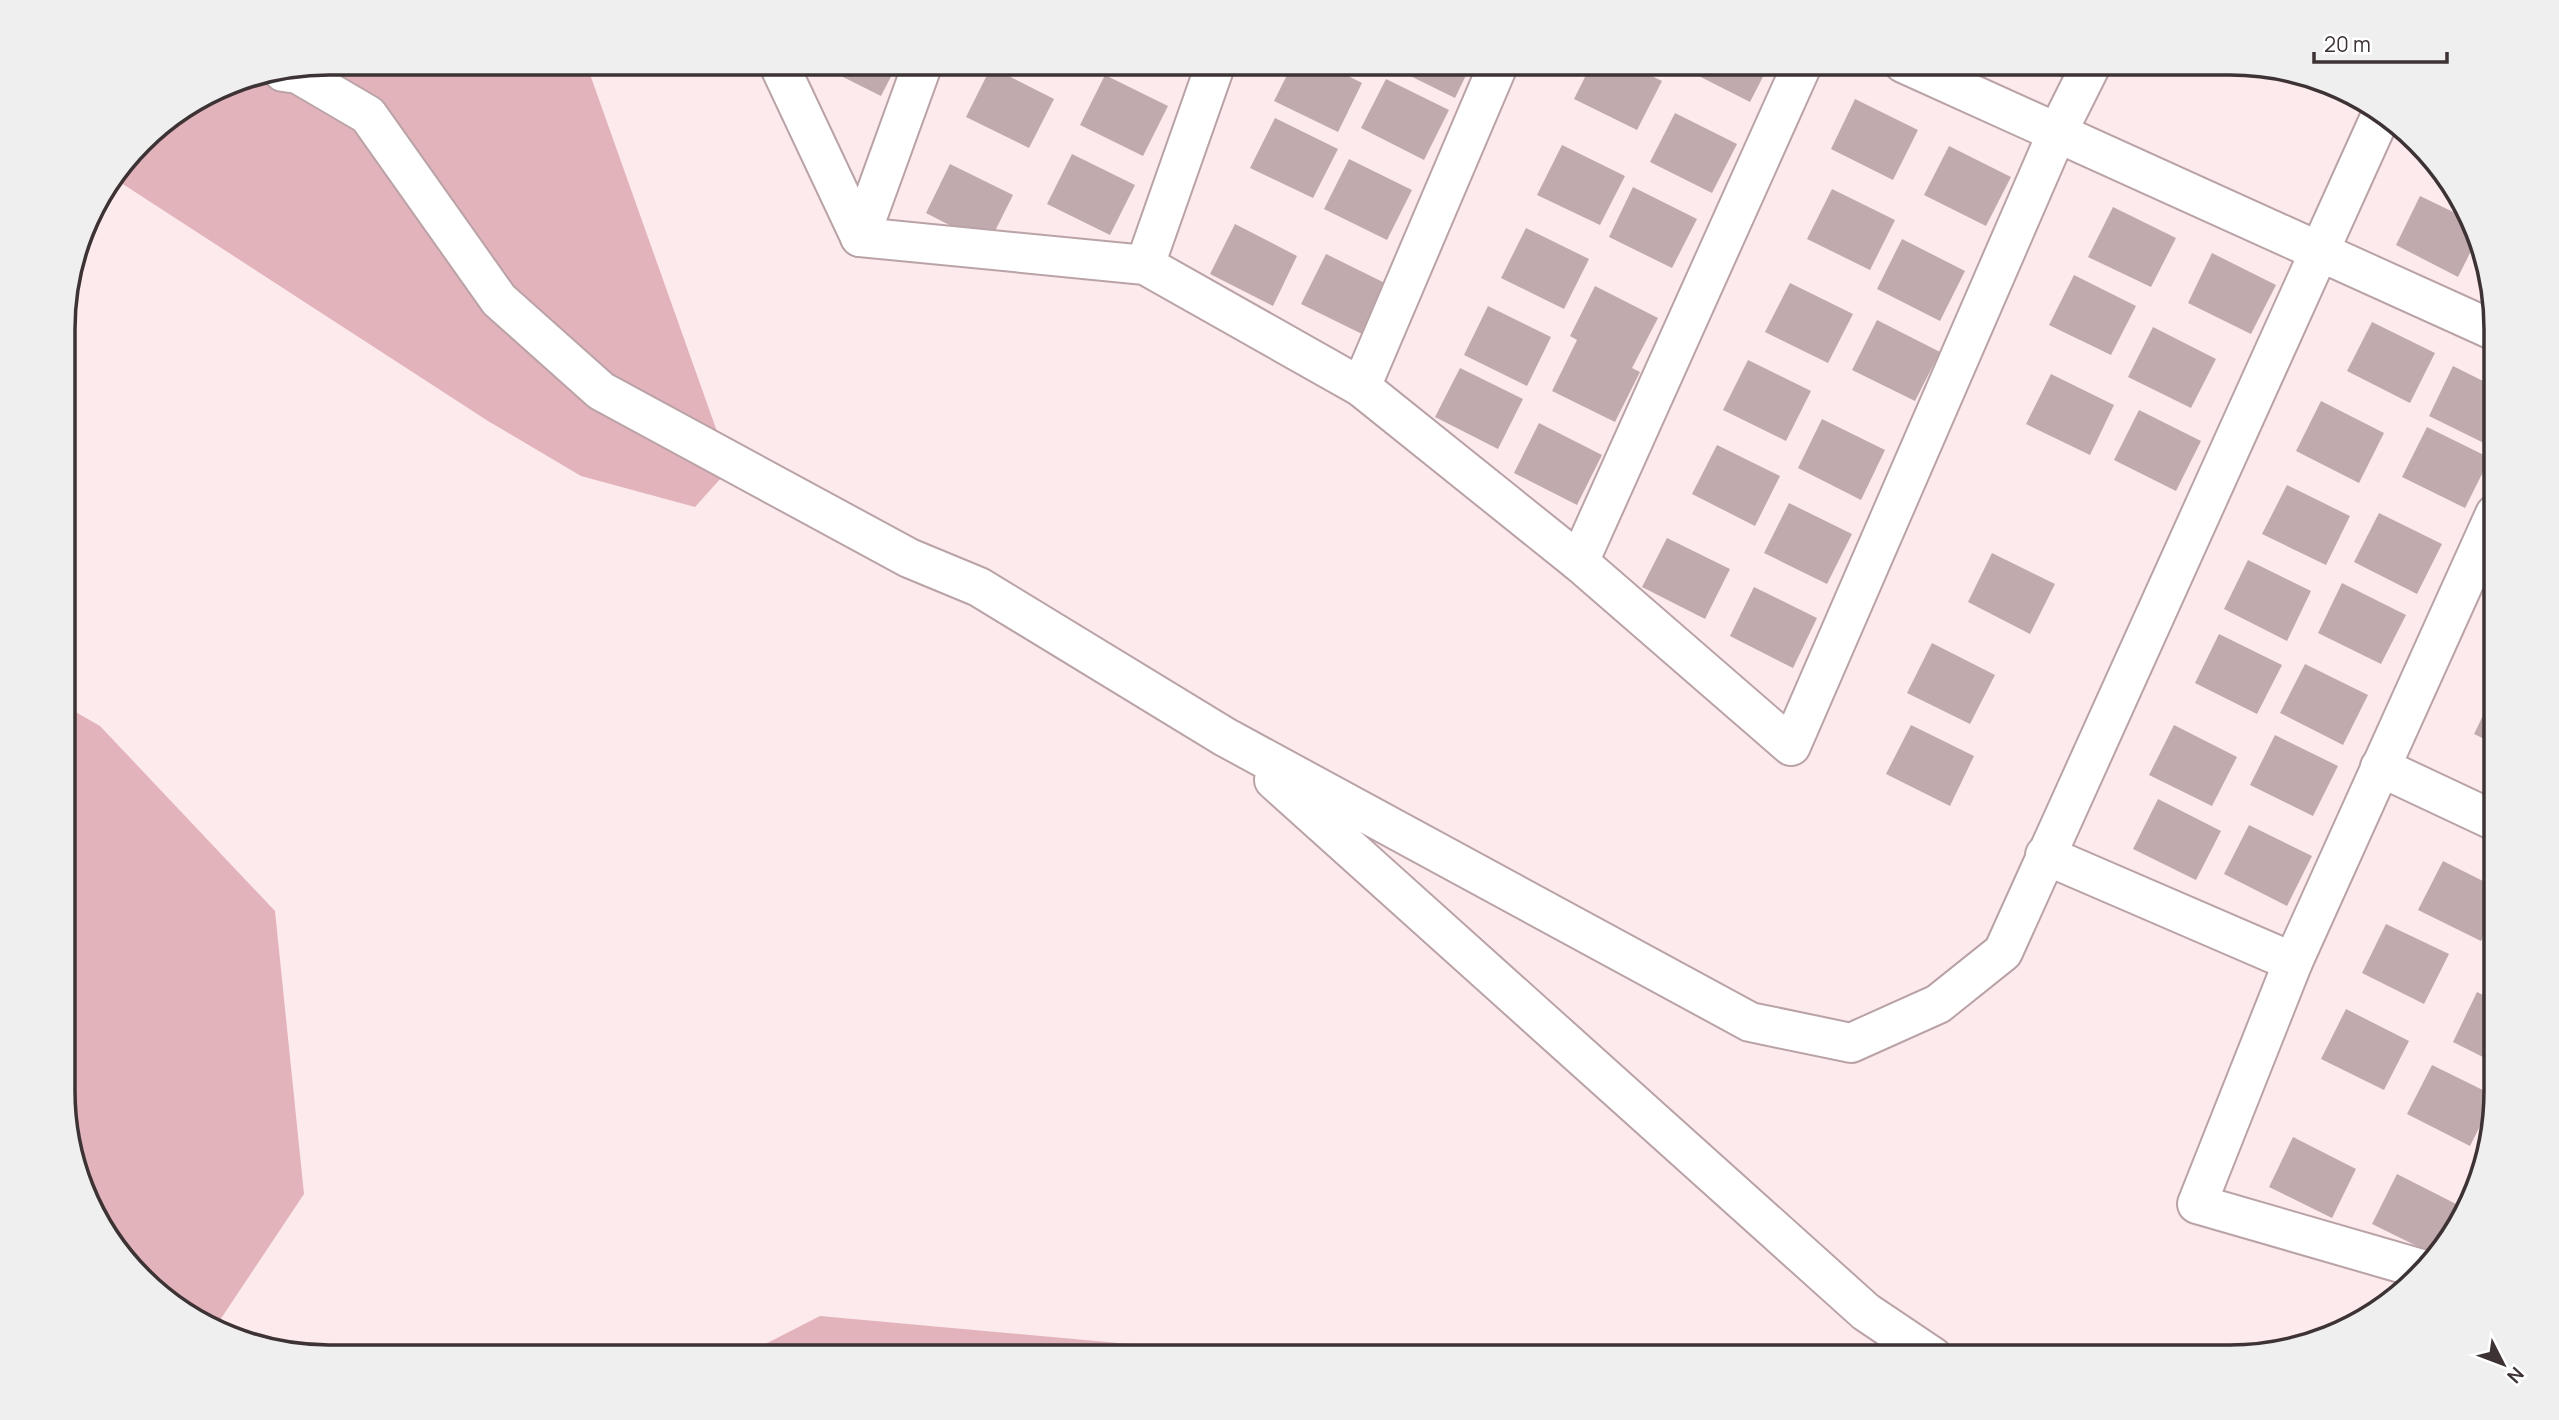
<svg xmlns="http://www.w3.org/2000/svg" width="2559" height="1420" viewBox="0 0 2559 1420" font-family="Manrope,sans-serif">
<rect width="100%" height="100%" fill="#fdeaed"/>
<g fill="#e2b3bb">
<polygon points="329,63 586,63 730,468 695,507 581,476 488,421 115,179 153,129 228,83"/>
<polygon points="65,706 100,726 275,911 304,1194 214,1329 196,1322 108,1239 65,1125"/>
<polygon points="820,1316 1240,1354 1250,1357 740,1357"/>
</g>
<g fill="#c1aaae">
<polygon points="820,63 898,63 881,96 819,65"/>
<polygon points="1169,63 1189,63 1185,71"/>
<polygon points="1293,63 1322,63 1362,83 1338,132 1274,101"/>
<polygon points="1394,63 1472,63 1455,98 1392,67"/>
<polygon points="1592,63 1625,63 1662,81 1637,130 1574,99"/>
<polygon points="1691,63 1770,63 1750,102 1687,70"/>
<polygon points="2028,63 2072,63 2065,79"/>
<polygon points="991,67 1054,99 1029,148 966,117"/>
<polygon points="1105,75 1168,106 1143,156 1080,125"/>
<polygon points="1386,79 1449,110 1424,160 1361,128"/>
<polygon points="1855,99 1918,130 1893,180 1831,149"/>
<polygon points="1675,113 1737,144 1712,193 1650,162"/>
<polygon points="1275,118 1338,149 1313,198 1250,168"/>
<polygon points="1562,145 1625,176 1600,225 1537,195"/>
<polygon points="1949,146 2011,177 1986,226 1924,195"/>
<polygon points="1072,154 1135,185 1110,235 1047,204"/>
<polygon points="1349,159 1412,190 1387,240 1324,209"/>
<polygon points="950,164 1013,195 988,245 926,213"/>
<polygon points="1633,187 1697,219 1672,268 1609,237"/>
<polygon points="1832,189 1895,220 1870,270 1807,239"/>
<polygon points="2420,196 2470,220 2478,237 2458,277 2396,245"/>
<polygon points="2113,207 2176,238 2151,287 2088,257"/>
<polygon points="1235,224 1297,256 1273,306 1210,274"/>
<polygon points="1526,228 1589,259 1564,309 1501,278"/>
<polygon points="1902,239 1965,271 1940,321 1877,289"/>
<polygon points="2212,253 2276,285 2251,334 2188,303"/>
<polygon points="1326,254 1389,285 1364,335 1301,304"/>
<polygon points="2074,275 2136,306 2111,355 2049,325"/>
<polygon points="1790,283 1853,314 1828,363 1765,332"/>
<polygon points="1595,286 1658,318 1632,368 1640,372 1615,422 1552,391 1577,340 1570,336"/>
<polygon points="1488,306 1551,337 1527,386 1464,355"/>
<polygon points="1877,320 1940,352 1915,401 1852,370"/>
<polygon points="2372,322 2435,353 2410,403 2347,371"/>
<polygon points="2153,327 2216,359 2191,408 2128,377"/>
<polygon points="1748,360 1811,391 1786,441 1723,410"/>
<polygon points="2453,366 2495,387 2495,440 2492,447 2429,416"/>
<polygon points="1460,368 1523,399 1498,449 1435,417"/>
<polygon points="2051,374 2114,405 2090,455 2026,424"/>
<polygon points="2321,401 2384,433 2359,483 2296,451"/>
<polygon points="2139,410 2201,441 2176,491 2114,460"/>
<polygon points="1822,419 1885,450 1861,500 1798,468"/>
<polygon points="1539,423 1602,455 1577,505 1514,473"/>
<polygon points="2427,427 2490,458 2465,508 2402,477"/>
<polygon points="1717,445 1780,476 1755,526 1692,494"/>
<polygon points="2287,485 2350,516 2326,565 2262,534"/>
<polygon points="1789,503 1852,534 1827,584 1764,553"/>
<polygon points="2379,513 2442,544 2417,594 2354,562"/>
<polygon points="1667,538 1730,569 1705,619 1642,587"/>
<polygon points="1992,553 2055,584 2030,634 1968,602"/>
<polygon points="2248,560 2311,591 2287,641 2224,609"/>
<polygon points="2342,583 2406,615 2381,664 2318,633"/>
<polygon points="1754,587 1817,618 1793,668 1730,636"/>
<polygon points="2219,634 2282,665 2257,714 2195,683"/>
<polygon points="1932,643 1995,675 1970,724 1907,693"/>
<polygon points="2305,664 2368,695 2343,745 2280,713"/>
<polygon points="2495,691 2495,744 2474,734"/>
<polygon points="1911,725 1974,756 1950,806 1886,774"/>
<polygon points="2174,725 2237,757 2212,806 2149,775"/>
<polygon points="2275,735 2338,766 2313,816 2250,785"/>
<polygon points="2158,799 2221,831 2196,880 2133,849"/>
<polygon points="2249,825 2312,856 2287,906 2224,874"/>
<polygon points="2443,861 2495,887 2495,912 2481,941 2418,910"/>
<polygon points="2386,924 2449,954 2424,1004 2362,973"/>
<polygon points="2477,992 2495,1001 2495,1063 2453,1042"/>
<polygon points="2346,1009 2409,1041 2384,1090 2321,1059"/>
<polygon points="2432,1065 2495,1096 2470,1146 2407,1114"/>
<polygon points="2293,1137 2356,1169 2332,1218 2269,1187"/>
<polygon points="2397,1174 2460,1206 2435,1255 2372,1224"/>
</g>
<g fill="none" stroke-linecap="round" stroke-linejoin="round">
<defs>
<g id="minor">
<polyline points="778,63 860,237"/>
<polyline points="1903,63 2495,331"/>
<polyline points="283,72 298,74 368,115 499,300 601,391 909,558 979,587 1225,737 1750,1022 1851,1043 1938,1004 2003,952 2381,115"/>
<polyline points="860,237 1145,265 1361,387 1579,562 1791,746 2057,133 2092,63"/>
<polyline points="860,237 923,63"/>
<polyline points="1145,265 1216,63"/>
<polyline points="1361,387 1499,63"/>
<polyline points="1579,562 1803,63"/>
<polyline points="2380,767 2495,821"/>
<polyline points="1274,780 1866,1312 1933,1357"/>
<polyline points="2045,855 2293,962"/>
<polyline points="2425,1270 2197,1204 2293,962 2495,514"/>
</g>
</defs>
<use href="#minor" stroke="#baa3a7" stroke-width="42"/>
<use href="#minor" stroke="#fff" stroke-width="38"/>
</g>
<path d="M0 0H2559V1420H0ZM329 75H2230A254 254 0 0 1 2484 329V1091A254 254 0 0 1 2230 1345H329A254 254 0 0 1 75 1091V329A254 254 0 0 1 329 75Z" fill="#efefef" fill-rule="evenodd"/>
<path fill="none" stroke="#3d3335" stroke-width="3.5" d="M329 75H2230A254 254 0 0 1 2484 329V1091A254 254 0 0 1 2230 1345H329A254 254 0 0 1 75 1091V329A254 254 0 0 1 329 75Z"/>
<g transform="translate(2503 1364) rotate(132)" stroke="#ffffff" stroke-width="5" paint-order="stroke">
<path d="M0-5L12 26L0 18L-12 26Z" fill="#3d3335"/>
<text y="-10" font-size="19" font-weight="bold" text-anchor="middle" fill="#3d3335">N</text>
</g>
<path d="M2314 52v10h133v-10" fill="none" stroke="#3d3335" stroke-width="3.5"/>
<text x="2324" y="52" font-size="21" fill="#3d3335" stroke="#ffffff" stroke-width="5" paint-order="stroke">20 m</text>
</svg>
